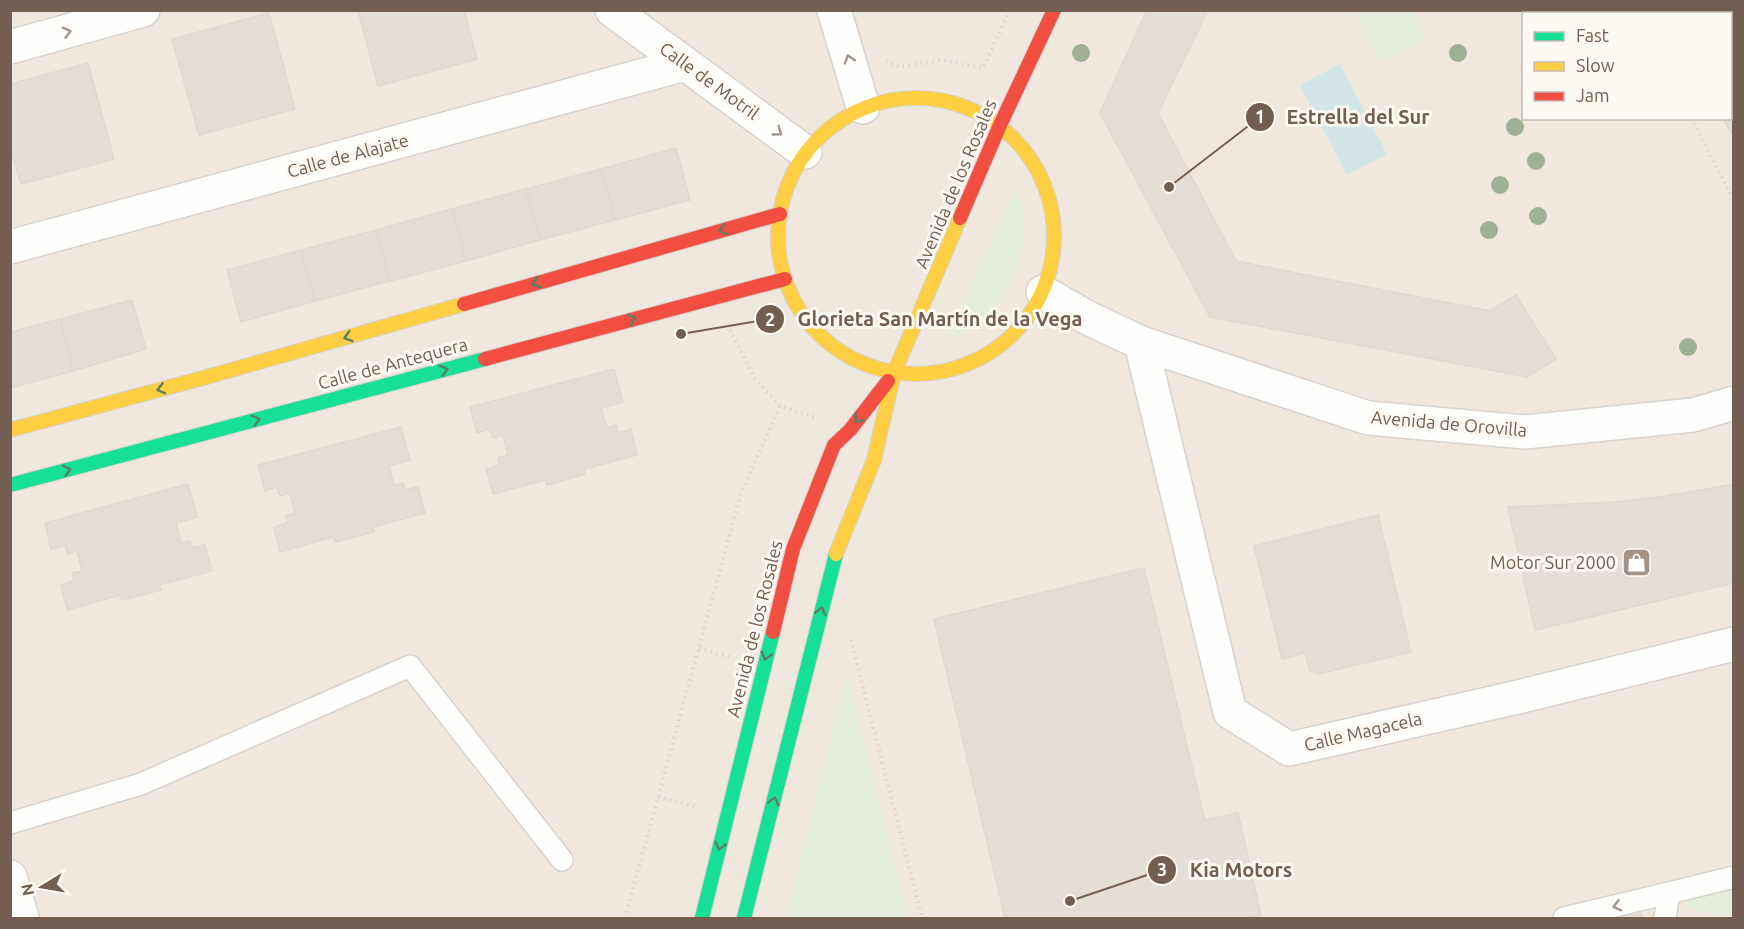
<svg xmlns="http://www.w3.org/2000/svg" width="1744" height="929" viewBox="0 0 1744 929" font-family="Ubuntu,sans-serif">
<rect width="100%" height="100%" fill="#f8f5f0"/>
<path fill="#f0e8de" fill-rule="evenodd" d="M11,11H1733V918H11ZM1524,14H1730V118H1524Z"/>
<g fill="#e5eedc">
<polygon points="1356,11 1413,11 1426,41 1379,62"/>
<path d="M1015,190C1019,198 1023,207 1024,217C1029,255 1001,316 965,333C960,336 953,336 947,338Z"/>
<polygon points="847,673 908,918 787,918"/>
<polygon points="1733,890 1733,903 1728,918 1689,908 1687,901"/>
</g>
<polygon fill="#d2e5e7" points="1340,64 1387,154 1347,175 1300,85"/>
<g fill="#e4ded7" stroke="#e0d9d2" stroke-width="1.5">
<polygon points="358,10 464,10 477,59 378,86"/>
<polygon points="1147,10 1208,10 1158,113 1236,261 1490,311 1516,295 1556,359 1527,377 1210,317 1100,113"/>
<polygon points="1667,10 1734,10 1734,138 1723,118 1730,118 1730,14 1668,14"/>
<polygon points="269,13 295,109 199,135 172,39"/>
<polygon points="88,63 114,159 21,184 10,147 10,84"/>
<polygon points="676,148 690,200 615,220 601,169"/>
<polygon points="601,169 615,220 540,240 526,189"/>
<polygon points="526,189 540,240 466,261 452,209"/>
<polygon points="452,209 466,261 390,281 376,230"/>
<polygon points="376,230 390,281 315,301 301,250"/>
<polygon points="301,250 315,301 241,322 227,270"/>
<polygon points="132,300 146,349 73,371 60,319"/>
<polygon points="60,319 73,371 10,388 10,332"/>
<polygon points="614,369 623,402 601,408 607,428 616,425 618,433 631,429 637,455 585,469 586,474 547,485 546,480 493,494 486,469 500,465 498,458 508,455 503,435 493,438 490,429 477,433 470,407"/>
<polygon points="401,427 410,460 389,466 394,485 403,483 405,490 418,487 425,513 373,527 374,532 335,542 333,537 280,552 274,527 287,523 285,516 295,513 290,493 280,496 277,487 265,491 258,465"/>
<polygon points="188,484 197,517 176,523 181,543 190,541 192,548 205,545 212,571 159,585 161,590 122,600 120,595 67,610 61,585 74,581 72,573 82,571 77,551 67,554 65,545 51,549 45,523"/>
<polygon points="1734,484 1734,583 1535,630 1508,507 1616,502 1666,496"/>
<polygon points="1378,515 1411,652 1318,674 1310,671 1305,653 1282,659 1254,546"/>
<polygon points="1144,568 1205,820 1238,813 1261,915 1244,918 1005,918 934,619"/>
<polygon points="1640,908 1642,918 1597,918"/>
</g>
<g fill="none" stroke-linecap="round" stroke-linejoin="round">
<defs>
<g id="lane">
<polyline points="10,823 141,784 410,666 562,860"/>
<polyline points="1564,918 1669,893"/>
<polyline points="1665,918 1669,893 1734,877"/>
</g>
<g id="street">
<polyline points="612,10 805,152"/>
<polyline points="834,10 863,107"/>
<polyline points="10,47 143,10"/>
<polyline points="10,247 685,64"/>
<polyline points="1043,292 1086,317 1141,343 1368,418 1525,432 1693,415 1734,403"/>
<polyline points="1141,343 1230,712 1289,749 1518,697 1734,644"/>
<polyline points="10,877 22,918"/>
</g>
<g id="fast">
<polyline points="10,485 485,359"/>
<polyline points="702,918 773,632"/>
<polyline points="744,918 836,554"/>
</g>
<g id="slow">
<circle cx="916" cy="236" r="138"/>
<polyline points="10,430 203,378 464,304"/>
<polyline points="836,554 874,460 894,373 960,218"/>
</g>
<g id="jam">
<polyline points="960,218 1000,125 1054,10"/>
<polyline points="464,304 780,214"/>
<polyline points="485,359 785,279"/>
<polyline points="773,632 793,549 834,445 850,430 888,381"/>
</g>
</defs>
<use href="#lane" stroke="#d7d2ce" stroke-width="24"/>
<use href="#street" stroke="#d7d2ce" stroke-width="36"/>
<use href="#fast" stroke="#d6d1cb" stroke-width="16"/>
<use href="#slow" stroke="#d6d1cb" stroke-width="16"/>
<use href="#jam" stroke="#d6d1cb" stroke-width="16"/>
<g stroke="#dad5d0" stroke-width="4" stroke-dasharray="1.5 4.5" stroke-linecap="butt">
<polyline points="1636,10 1637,14"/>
<polyline points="886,61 899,67 942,60 983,68 1010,10"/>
<polyline points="1691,118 1734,200"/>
<polyline points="730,330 755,379 780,406 814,417"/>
<polyline points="851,640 922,918"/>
<polyline points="699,648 733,658"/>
<polyline points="658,797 695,806"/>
<polyline points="625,918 741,493 780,406"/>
</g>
<use href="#lane" stroke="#fefefd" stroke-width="21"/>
<use href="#street" stroke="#fefefd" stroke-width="33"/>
<use href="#fast" stroke="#16e098" stroke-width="14"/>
<use href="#slow" stroke="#ffcf43" stroke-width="14"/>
<use href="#jam" stroke="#f24e42" stroke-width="14"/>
</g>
<g fill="#9fb095">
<circle cx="1081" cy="53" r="9"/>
<circle cx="1458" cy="53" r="9"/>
<circle cx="1515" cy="127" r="9"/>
<circle cx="1536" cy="161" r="9"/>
<circle cx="1500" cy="185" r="9"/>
<circle cx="1538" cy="216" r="9"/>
<circle cx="1489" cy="230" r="9"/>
<circle cx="1688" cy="347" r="9"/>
</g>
<defs><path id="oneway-chevron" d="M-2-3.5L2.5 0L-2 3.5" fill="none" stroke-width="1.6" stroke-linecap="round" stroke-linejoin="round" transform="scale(1.5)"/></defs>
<g stroke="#a4968d">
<use href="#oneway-chevron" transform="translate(67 32) rotate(-15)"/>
<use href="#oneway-chevron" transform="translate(849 59) rotate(-107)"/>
<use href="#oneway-chevron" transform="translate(778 132) rotate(36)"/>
<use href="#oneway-chevron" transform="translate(1617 906) rotate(166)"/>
</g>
<g stroke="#5c7e63">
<use href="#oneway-chevron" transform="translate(723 230) rotate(164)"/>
<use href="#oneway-chevron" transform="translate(536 283) rotate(164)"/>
<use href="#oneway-chevron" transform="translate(632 319) rotate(-15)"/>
<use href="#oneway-chevron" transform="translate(348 337) rotate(164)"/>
<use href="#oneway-chevron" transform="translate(444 370) rotate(-15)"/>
<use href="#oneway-chevron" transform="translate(161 389) rotate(165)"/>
<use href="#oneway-chevron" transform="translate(858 419) rotate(128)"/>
<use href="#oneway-chevron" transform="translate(256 420) rotate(-15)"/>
<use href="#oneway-chevron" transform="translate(67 470) rotate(-15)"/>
<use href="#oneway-chevron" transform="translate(821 611) rotate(-76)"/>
<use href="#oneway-chevron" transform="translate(766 656) rotate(104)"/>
<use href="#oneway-chevron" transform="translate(774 801) rotate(-76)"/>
<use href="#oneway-chevron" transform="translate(720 846) rotate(104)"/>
</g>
<defs>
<symbol id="shop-square" viewBox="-11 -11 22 22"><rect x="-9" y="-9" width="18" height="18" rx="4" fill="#a29389" stroke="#fef9f3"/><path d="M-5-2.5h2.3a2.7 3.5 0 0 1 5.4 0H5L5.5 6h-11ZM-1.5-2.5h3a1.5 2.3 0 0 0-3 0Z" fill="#fff"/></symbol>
</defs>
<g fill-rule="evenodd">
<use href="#shop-square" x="1620" y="546" width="33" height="33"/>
</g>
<g text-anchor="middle" stroke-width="6" stroke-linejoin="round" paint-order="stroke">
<g font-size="18" fill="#745e51" stroke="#fef9f3">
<text transform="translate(709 81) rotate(36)" y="6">Calle de Motril</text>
<text transform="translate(348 156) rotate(-15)" y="6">Calle de Alajate</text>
<text transform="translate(956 184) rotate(-67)" y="6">Avenida de los Rosales</text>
<text transform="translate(393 364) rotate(-15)" y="6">Calle de Antequera</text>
<text transform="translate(1449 424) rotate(5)" y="6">Avenida de Orovilla</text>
<text transform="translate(755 629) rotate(-76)" y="6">Avenida de los Rosales</text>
<text transform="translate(1363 732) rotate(-13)" y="6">Calle Magacela</text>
</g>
<g font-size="18" fill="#745e51" stroke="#fef9f3" text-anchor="end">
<text x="1616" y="569">Motor Sur 2000</text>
</g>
</g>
<path fill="none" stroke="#745e51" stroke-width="2" d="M1169 187L1260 117M681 334L770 319M1070 901L1162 870"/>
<g fill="#745e51" stroke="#fef9f3" stroke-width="2">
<circle cx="1169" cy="187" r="6"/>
<circle cx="681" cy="334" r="6"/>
<circle cx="1070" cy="901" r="6"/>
<circle cx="1260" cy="117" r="15"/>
<circle cx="770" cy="319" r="15"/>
<circle cx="1162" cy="870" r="15"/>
</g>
<g font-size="18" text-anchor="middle" font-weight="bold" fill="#fff">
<text x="1260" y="123">1</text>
<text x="770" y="326">2</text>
<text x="1162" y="876">3</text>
</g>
<g font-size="20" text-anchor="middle" font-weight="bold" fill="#745e51" stroke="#fef9f3" stroke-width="6" stroke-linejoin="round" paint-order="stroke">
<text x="1358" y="124">Estrella del Sur</text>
<text x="940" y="326">Glorieta San Martín de la Vega</text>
<text x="1241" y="877">Kia Motors</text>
</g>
<rect width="1744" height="929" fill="none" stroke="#745e51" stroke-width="24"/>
<rect x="1522" y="12" width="210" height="108" fill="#fef9f3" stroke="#c7bbb2" stroke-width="1.5"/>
<rect x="1534" y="32" width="30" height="9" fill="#16e098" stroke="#c7bbb2" stroke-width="1.5"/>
<text x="1576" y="42" font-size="18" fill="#745e51">Fast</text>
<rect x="1534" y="62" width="30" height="9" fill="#ffcf43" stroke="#c7bbb2" stroke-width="1.5"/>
<text x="1576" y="72" font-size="18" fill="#745e51">Slow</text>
<rect x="1534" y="92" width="30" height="9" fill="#f24e42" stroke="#c7bbb2" stroke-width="1.5"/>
<text x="1576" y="102" font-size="18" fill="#745e51">Jam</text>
<g transform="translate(42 887) rotate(259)" stroke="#fef9f3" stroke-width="4.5" paint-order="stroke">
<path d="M0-4.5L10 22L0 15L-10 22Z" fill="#745e51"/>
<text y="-9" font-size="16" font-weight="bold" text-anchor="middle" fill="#745e51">N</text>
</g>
</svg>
